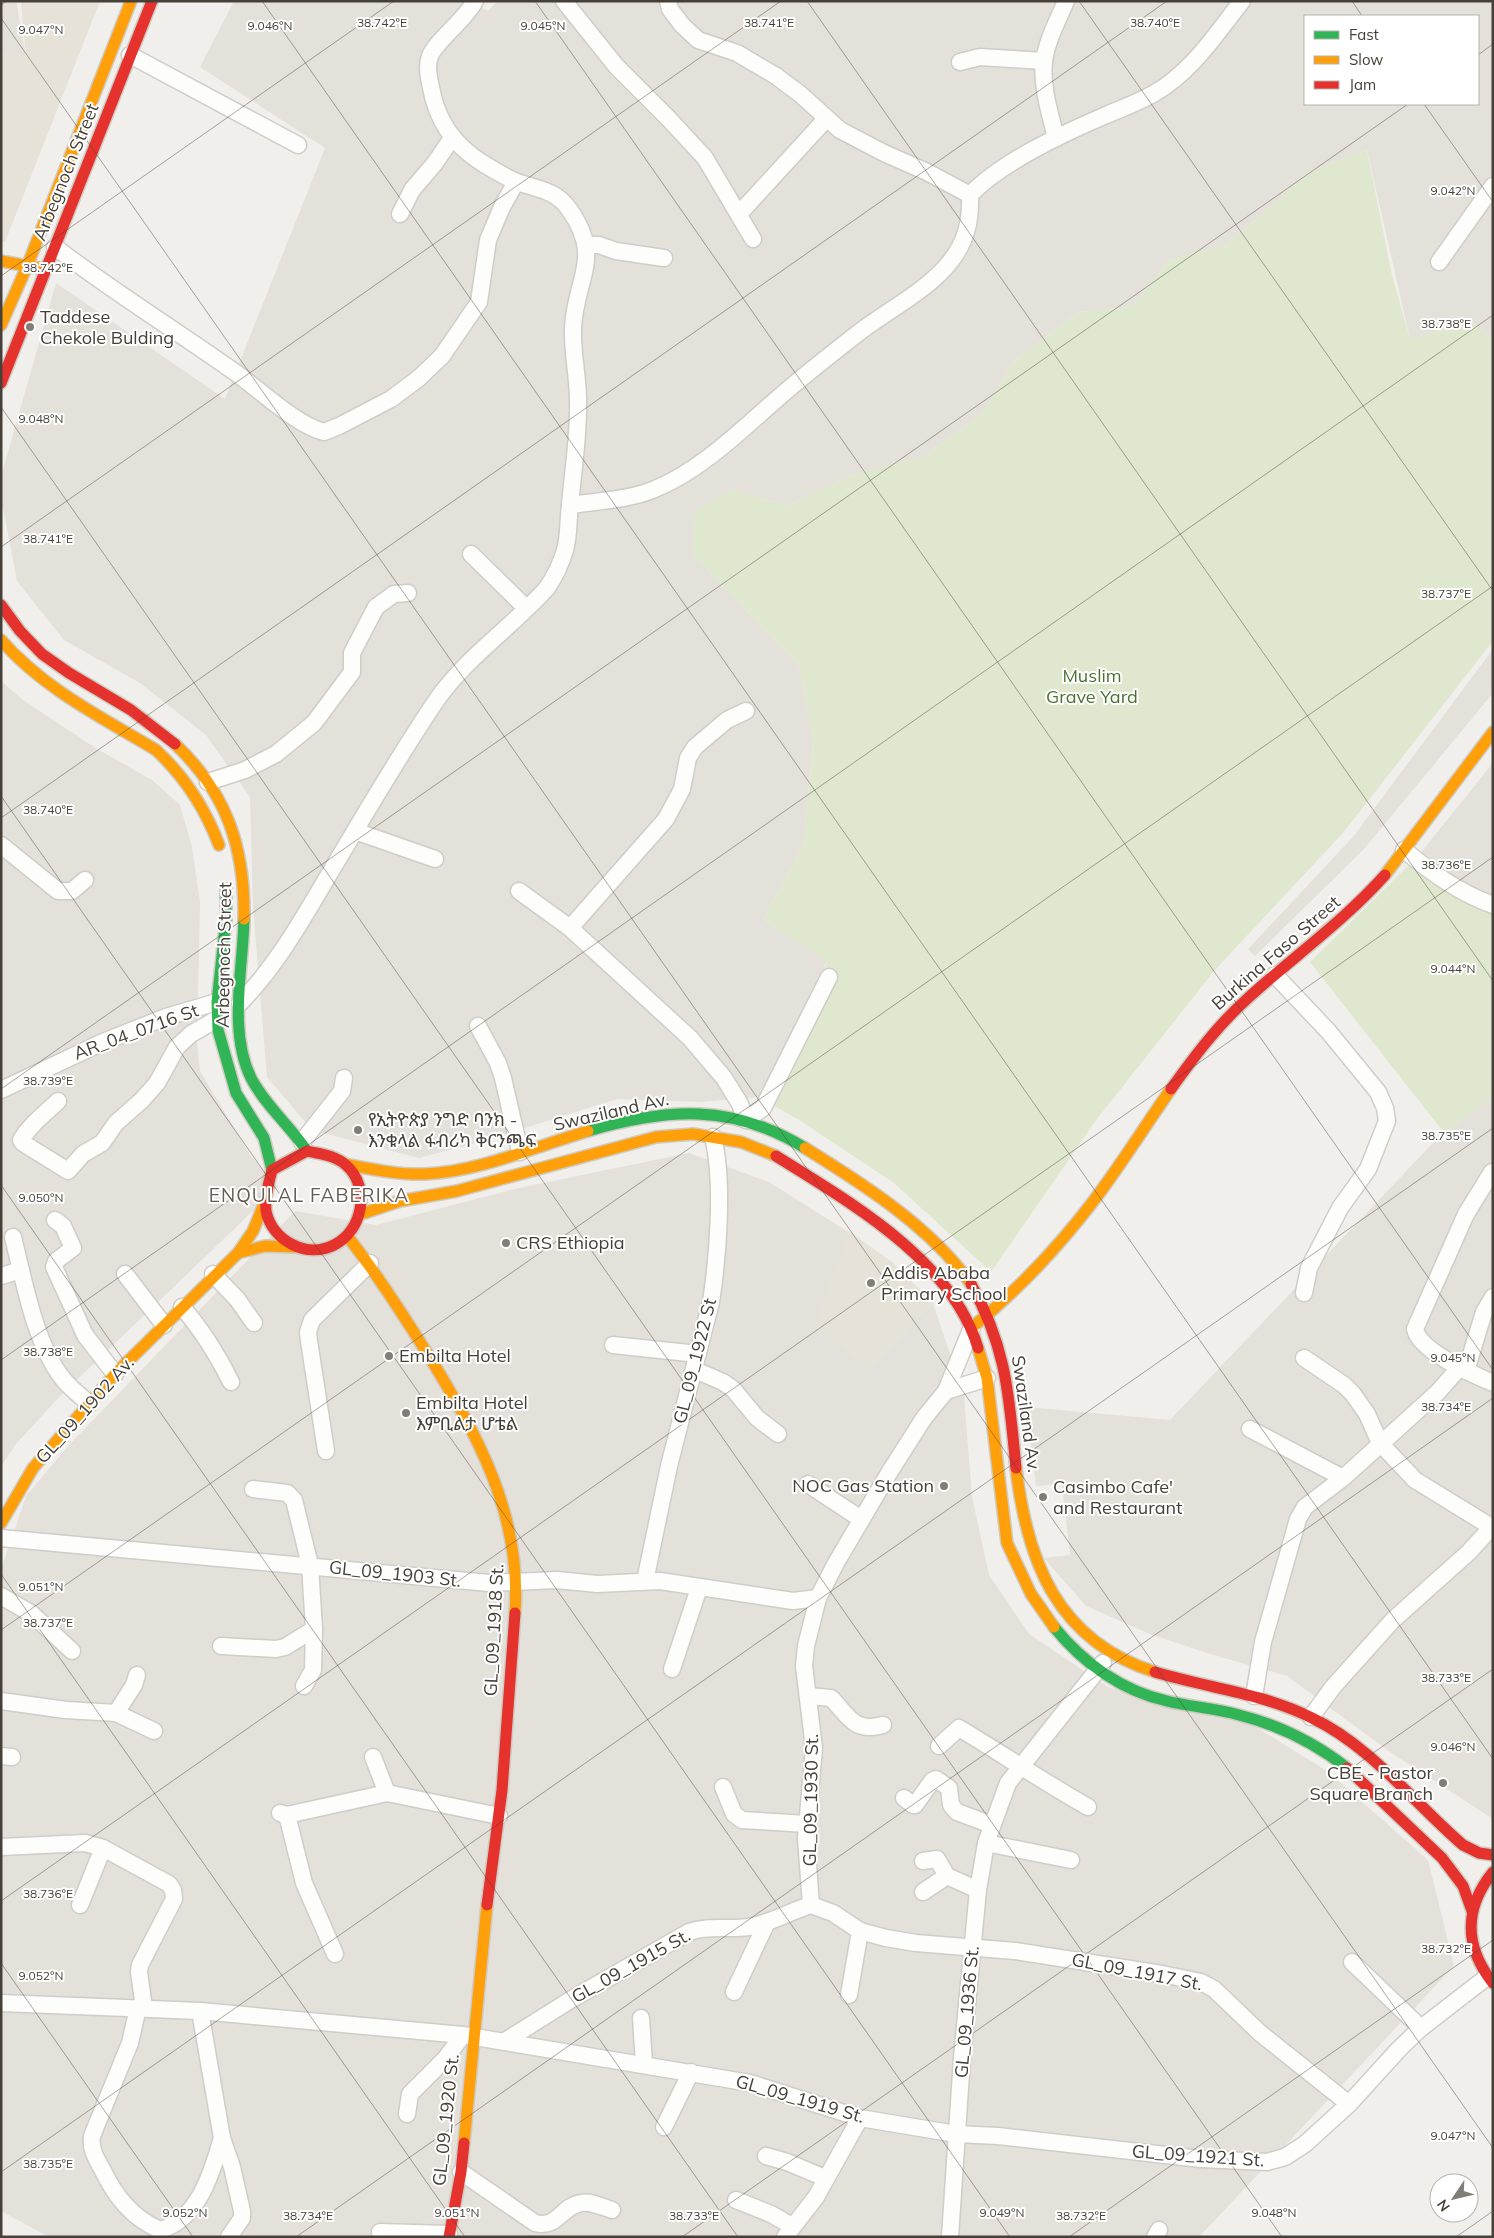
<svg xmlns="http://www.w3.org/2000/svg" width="1494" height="2238" viewBox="0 0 1494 2238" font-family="Mulish,'Noto Sans Ethiopic',sans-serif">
<rect width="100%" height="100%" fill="#f1efeb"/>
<g fill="#e4e0da" fill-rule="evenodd">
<polygon points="1,1 16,1 26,57 1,52"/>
<path d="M234,1H469L488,11L497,1H1493V338L1469,322L1410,339L1367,150L1311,171L1226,245L1169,260L1132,307L1079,312L1014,360L984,411L925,456L854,474L788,505L731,490L692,554L799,665L813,742L803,846L763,920L827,960L759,1097L700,1102L617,1099L480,1142L419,1158L312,1130L267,1077L253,907L250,797L206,735L140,683L64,640L17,581L1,497V477L56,283L225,399L325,148L200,67ZM1305,16H1478V104H1305Z"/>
<polygon points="1493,649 1493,693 1364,849 1255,956 1248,949 1353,837"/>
<polygon points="1,681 23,700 97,749 152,780 180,805 192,847 200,902 197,1043 200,1071 250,1155 278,1187 61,1395 16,1444 1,1466"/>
<polygon points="1493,763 1493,911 1418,856"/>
<polygon points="1493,1095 1493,1819 1390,1752 1287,1676 1207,1653 1150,1634 1086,1606 1044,1558 1070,1555 1062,1484 1036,1486 1026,1407 1170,1420 1432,1144"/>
<polygon points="689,1153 769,1182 848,1232 867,1370 933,1303 964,1396 972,1497 989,1575 1029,1634 1108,1687 1254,1726 1327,1771 1428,1860 1454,1966 1199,2237 49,2237 1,2211 1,1570 26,1496 70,1444 295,1211 376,1225 519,1188"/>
</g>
<g fill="#e6e2d8">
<polygon points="21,1 100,1 5,242 1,241 1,52 26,57"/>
<polygon points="849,1231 892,1262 933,1303 867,1370 814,1325"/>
</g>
<g fill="#dfe8ce">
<polygon points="1367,150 1391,271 1410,339 1469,322 1493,338 1493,641 1343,833 1214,971 1097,1119 991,1272 894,1183 799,1120 759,1097 827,961 763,920 803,846 813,742 799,665 692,554 695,511 731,490 788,505 854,474 925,456 984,411 1014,360 1079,312 1132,307 1169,260 1226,245 1311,171"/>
<polygon points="1418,856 1493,911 1493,1095 1445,1134 1310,962"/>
</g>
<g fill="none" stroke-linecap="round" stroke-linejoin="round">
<defs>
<g id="street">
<polyline points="564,1 616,66 668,118 705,158 753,239"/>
<polyline points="668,1 670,9 682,25 698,40 737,53 776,76 800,94 840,130 884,153 927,172 970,195"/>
<polyline points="130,55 298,145"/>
<polyline points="960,62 980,57 1044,61"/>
<path d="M1056,138C1050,113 1041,86 1044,61C1047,40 1058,20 1066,1"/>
<polyline points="400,214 412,190 435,163 452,138"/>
<polyline points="739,214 826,119"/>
<polyline points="586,245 599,245 616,251 664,258"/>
<path d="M55,247C113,292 176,330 236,373C260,390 296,425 324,432L339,426L391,399L419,378L442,356L479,302L488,240L502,207L516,182"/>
<polyline points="1439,262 1493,186"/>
<path d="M570,505C598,501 629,500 655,489C701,470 740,431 777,399C803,376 830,355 857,334C886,311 926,292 950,262C966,242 971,221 970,195C1001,162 1062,134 1104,116C1120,109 1137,103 1153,94C1191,73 1216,34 1242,1"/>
<polyline points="471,554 526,608"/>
<polyline points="208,782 245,770 276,754 314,723 352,672 352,653 376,607 394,594 408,593"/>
<polyline points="355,831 435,859"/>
<polyline points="1,845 58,891 72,891 85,880"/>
<path d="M1404,850C1431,872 1459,893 1493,905"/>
<polyline points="519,891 570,928 690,1038 724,1078 740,1104 746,1120 763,1108 829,977"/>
<polyline points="570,928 666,819 682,789 688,758 695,747 727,720 746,711"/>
<polyline points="1275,975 1328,1031 1378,1092 1385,1108 1387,1121 1368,1169 1340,1208 1309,1268 1304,1293"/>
<path d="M240,1003C279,963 306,913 334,866C368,809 401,752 438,698C468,656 513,626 547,588C555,576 561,564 565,550C569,537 568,520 570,505C573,470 579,435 578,400C578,376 572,352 573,328C575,279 604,258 569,209C556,190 537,189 517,182C509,179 501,174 494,170C463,153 442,132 433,97C431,85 425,69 430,56C436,41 465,20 475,1"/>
<polyline points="478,1026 498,1063 503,1078 520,1152"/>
<polyline points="1,1090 103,1042 166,1017 217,1002"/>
<path d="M58,1101C45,1114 30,1124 21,1140L23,1143L68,1171L83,1154L102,1143L116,1123L142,1100L157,1083L177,1047L191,1034L217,1019"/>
<polyline points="302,1142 342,1091 344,1078"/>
<path d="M1492,1172L1466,1214L1415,1329C1419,1351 1474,1375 1493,1383"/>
<polyline points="55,1220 63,1226 73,1248 56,1261 54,1267 85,1335 115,1374"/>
<path d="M13,1237C24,1281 35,1344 63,1379C70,1388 81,1396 89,1404"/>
<polyline points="125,1274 164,1325"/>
<polyline points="213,1274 237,1299 254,1323"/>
<polyline points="1,1276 21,1270"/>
<path d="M182,1307C203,1331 217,1354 231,1382"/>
<polyline points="613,1345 698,1354"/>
<polyline points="1304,1358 1344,1385 1353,1394 1367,1414 1380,1443 1415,1480 1493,1528"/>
<polyline points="695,1370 723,1382 733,1389 757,1418 778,1434"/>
<polyline points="1466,1371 1484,1312 1493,1297"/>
<polyline points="946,1391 987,1378"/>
<polyline points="1250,1429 1343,1478"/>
<polyline points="326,1451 309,1341 308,1332 312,1320 370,1263"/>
<polyline points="808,1484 861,1519"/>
<polyline points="253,1489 287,1493 294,1500 310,1565 314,1629 313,1670 304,1686"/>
<polyline points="1,1538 489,1583 557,1580 597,1584 660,1581 793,1601 818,1598"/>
<path d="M645,1581L669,1466L711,1302C718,1256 724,1182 713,1137"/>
<polyline points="1,1596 32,1614 72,1651"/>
<polyline points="221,1646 276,1649 285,1647 314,1629"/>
<polyline points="672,1669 699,1588"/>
<path d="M808,1696L831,1698C849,1716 853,1733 883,1725"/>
<polyline points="1254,1696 1263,1642 1298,1519 1305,1507 1343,1478 1438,1392 1459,1368"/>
<polyline points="1,1701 66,1710 116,1713 154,1731"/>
<polyline points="116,1713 134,1685 137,1675"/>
<polyline points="1311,1717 1333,1687 1393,1620 1469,1552 1491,1528"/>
<path d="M939,1746L959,1728C1002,1754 1044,1782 1088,1807"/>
<polyline points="1,1756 12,1757"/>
<polyline points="373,1757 387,1793"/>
<polyline points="723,1787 734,1814 742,1820 807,1824"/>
<polyline points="904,1798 913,1805 915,1805 932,1781 936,1779 949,1788 951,1805 957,1812 992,1825"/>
<polyline points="280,1813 287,1815 387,1793 499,1816"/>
<polyline points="287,1815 304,1883 335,1954"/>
<polyline points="986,1843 1071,1860"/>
<polyline points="1,1847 85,1843 103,1848 169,1884 173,1890 174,1899 140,1965 139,1972 144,2008"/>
<polyline points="923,1861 937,1859 947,1876 978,1890"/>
<polyline points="923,1892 947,1876"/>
<polyline points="80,1905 103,1848"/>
<polyline points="811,1905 806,1838 814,1748 804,1666 806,1646 818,1598 836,1563 889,1473 924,1418 946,1391 972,1327"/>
<polyline points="1352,1962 1421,2028"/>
<polyline points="734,1992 767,1922"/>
<polyline points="849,1995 860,1931"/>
<polyline points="1,2003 200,2011 463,2035 750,2083 860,2118 956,2134 998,2136 1201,2159 1267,2162 1285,2157 1305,2144 1349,2104 1399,2049 1421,2028 1487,1977"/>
<path d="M138,2008L130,2043L92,2136C90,2149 96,2158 102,2169C115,2196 132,2218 160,2230C199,2219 212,2172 222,2138"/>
<polyline points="200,2011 222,2138 232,2167 242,2211 242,2218 229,2237"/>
<polyline points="641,2018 644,2064"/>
<path d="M505,2041L572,1999L689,1932C708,1925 729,1930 748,1927C770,1924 790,1911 811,1905L833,1913L860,1931L886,1938L916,1943L1015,1951L1162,1974L1201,1982L1214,1989L1260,2033L1349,2104"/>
<polyline points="407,2114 410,2094 445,2059 463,2035"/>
<polyline points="664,2127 691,2072"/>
<polyline points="766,2156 787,2162 825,2178"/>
<path d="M461,2172L535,2223C558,2229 561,2206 581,2203C591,2201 603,2207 612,2210"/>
<polyline points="736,2200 771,2214 792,2226"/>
<polyline points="380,2232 449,2234"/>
<polyline points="785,2237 816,2197 860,2118"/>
<polyline points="950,2237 962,2058 978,1890 986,1843 1008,1783 1103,1663"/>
<polyline points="1155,2237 1159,2230"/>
</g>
<g id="fast">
<polyline points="226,889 226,919 217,1002 218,1030 236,1093 264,1138 272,1170"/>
<path d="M244,919C243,969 228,1031 251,1078C265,1105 290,1126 307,1151"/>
<path d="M588,1131C667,1108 732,1103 805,1148"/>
<path d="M1054,1627C1083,1663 1122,1691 1167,1701C1191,1707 1215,1708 1239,1715C1279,1725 1315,1743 1347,1768"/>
</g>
<g id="slow">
<polyline points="1,261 44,269"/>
<polyline points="1,325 28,264 131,1"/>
<path d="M1,640C44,689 101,717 156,750C185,777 205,808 219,845"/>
<path d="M175,744C227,793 245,848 244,919"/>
<polyline points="1385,875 1493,732"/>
<path d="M805,1148C863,1184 931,1227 971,1284"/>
<path d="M345,1164C371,1169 398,1175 425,1174C478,1172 537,1146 588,1131"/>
<polyline points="361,1214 400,1201 457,1191 656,1137 693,1134 741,1142 776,1156"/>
<path d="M348,1237C377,1274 402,1313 427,1353C477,1434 522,1514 515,1613"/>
<polyline points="238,1253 265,1246 296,1247"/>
<path d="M975,1325C1020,1288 1060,1245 1095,1199C1122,1163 1145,1126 1171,1089"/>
<polyline points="978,1348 987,1378 1007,1543 1031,1594 1054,1627"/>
<path d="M1016,1468C1027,1561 1057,1641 1155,1672"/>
<polyline points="1,1523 33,1468 115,1374 238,1253 253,1231 264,1204"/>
<polyline points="464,2143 487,1905"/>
</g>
<g id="jam">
<polyline points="1,383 152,1"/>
<polyline points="1,605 20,631 42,654 69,673 131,710 175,744"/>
<path d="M1171,1089C1194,1057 1217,1026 1247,999C1293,957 1343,922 1385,875"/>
<path d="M307,1151C320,1154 335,1155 346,1165C371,1187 363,1231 334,1245C307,1259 272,1241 266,1211C264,1197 269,1183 272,1170Z"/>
<path d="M776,1156C851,1203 952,1260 978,1348"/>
<path d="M971,1284C1007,1348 1009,1397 1016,1468"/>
<path d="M1155,1672C1208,1688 1262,1693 1312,1718C1371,1746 1414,1803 1463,1845L1479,1853L1493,1855"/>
<polyline points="1347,1768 1442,1858 1463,1886 1472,1911"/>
<path d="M1493,1872C1464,1908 1464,1946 1493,1983"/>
<polyline points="487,1905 502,1790 515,1613"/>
<polyline points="449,2237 461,2172 464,2143"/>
</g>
</defs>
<use href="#street" stroke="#cfcdc9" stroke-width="19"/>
<use href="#fast" stroke="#cecbc3" stroke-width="14"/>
<use href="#slow" stroke="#cecbc3" stroke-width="14"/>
<use href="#jam" stroke="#cecbc3" stroke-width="14"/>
<use href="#street" stroke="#fdfdfc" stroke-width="16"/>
<use href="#fast" stroke="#30b455" stroke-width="11"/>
<use href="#slow" stroke="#ff9f0a" stroke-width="11"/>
<use href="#jam" stroke="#e5322d" stroke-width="11"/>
</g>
<path fill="none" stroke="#464038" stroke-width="1" stroke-opacity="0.45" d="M262,1L1493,1759M535,1L1493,1370M807,1L1493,981M1079,1L1493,591M1352,1L1362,16M1,5L7,1M1,18L1493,2148M1478,55L1493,44M1424,104L1493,202M1,276L394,1M1,407L1282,2237M1,547L781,1M1,796L1010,2237M1,818L1167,1M1,1089L1408,104M1,1185L738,2237M1,1360L1493,315M1,1574L465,2237M1,1630L1493,586M1,1901L1493,857M1,1963L193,2237M1,2172L1493,1128M296,2237L1493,1398M682,2237L1493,1669M1069,2237L1493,1940M1456,2237L1493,2211"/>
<g fill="#827d77" stroke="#fff" stroke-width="2">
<circle cx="30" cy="327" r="5"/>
<circle cx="358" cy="1130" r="5"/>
<circle cx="506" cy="1243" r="5"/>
<circle cx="871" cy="1283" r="5"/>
<circle cx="389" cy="1356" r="5"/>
<circle cx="406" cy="1413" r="5"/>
<circle cx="944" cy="1486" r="5"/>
<circle cx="1043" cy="1497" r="5"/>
<circle cx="1443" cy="1783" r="5"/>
</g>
<g text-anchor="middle" stroke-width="4" stroke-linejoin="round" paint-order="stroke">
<g font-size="18" fill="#464038" stroke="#fff">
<text transform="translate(66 172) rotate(-68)" y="6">Arbegnoch Street</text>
<text transform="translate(1276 953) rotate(-41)" y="6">Burkina Faso Street</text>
<text transform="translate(224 955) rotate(-89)" y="6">Arbegnoch Street</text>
<text transform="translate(136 1032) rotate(-20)" y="6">AR_04_0716 St</text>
<text transform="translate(611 1112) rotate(-13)" y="6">Swaziland Av.</text>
<text transform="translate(695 1361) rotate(-76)" y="6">GL_09_1922 St</text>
<text transform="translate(85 1410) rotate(-48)" y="6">GL_09_1902 Av.</text>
<text transform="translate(1026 1414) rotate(82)" y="6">Swaziland Av.</text>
<text transform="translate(395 1574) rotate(6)" y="6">GL_09_1903 St.</text>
<text transform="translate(494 1630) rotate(-87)" y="6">GL_09_1918 St.</text>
<text transform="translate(811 1800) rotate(-89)" y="6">GL_09_1930 St.</text>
<text transform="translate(631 1966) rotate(-29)" y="6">GL_09_1915 St.</text>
<text transform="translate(1137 1972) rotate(11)" y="6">GL_09_1917 St.</text>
<text transform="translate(967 2012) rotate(-85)" y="6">GL_09_1936 St.</text>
<text transform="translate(800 2099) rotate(16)" y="6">GL_09_1919 St.</text>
<text transform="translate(446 2120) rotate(-84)" y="6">GL_09_1920 St.</text>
<text transform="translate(1198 2156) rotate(4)" y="6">GL_09_1921 St.</text>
</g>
<g font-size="18" fill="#464038" stroke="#fff" text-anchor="start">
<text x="40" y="323">Taddese<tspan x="40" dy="21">Chekole Bulding</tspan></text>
<text x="368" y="1126">የኢትዮጵያ ንግድ ባንክ -<tspan x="368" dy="21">እንቁላል ፋብሪካ ቅርንጫፍ</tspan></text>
<text x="516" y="1249">CRS Ethiopia</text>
<text x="881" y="1279">Addis Ababa<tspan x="881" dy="21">Primary School</tspan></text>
<text x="399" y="1362">Embilta Hotel</text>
<text x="416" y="1409">Embilta Hotel<tspan x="416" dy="21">እምቢልታ ሆቴል</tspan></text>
<text x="934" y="1492" text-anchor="end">NOC Gas Station</text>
<text x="1053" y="1493">Casimbo Cafe'<tspan x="1053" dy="21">and Restaurant</tspan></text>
<text x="1433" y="1779" text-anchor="end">CBE - Pastor<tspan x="1433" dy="21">Square Branch</tspan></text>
</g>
<g font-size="18" fill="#4b7131" stroke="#fff">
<text x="1092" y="682">Muslim<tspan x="1092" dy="21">Grave Yard</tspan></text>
</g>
<g font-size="19" letter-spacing="1" fill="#675d51" stroke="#fff">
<text x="309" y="1202">ENQULAL FABERIKA</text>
</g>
</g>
<g font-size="12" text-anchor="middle" fill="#464038" stroke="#fff" stroke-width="4" stroke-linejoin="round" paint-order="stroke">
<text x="382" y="27">38.742°E</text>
<text x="769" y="27">38.741°E</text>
<text x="1155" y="27">38.740°E</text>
<text x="270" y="30">9.046°N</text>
<text x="543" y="30">9.045°N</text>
<text x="41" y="34">9.047°N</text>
<text x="1453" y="195">9.042°N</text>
<text x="48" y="272">38.742°E</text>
<text x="1446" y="328">38.738°E</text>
<text x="41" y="423">9.048°N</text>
<text x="48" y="543">38.741°E</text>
<text x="1446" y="598">38.737°E</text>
<text x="48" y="814">38.740°E</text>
<text x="1446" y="869">38.736°E</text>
<text x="1453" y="973">9.044°N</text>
<text x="48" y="1085">38.739°E</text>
<text x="1446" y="1140">38.735°E</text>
<text x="41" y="1202">9.050°N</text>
<text x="48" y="1356">38.738°E</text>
<text x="1453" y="1362">9.045°N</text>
<text x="1446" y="1411">38.734°E</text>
<text x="41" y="1591">9.051°N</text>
<text x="48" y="1627">38.737°E</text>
<text x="1446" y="1682">38.733°E</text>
<text x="1453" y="1751">9.046°N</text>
<text x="48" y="1898">38.736°E</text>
<text x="1446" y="1953">38.732°E</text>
<text x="41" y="1980">9.052°N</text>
<text x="1453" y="2140">9.047°N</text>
<text x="48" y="2168">38.735°E</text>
<text x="185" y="2217">9.052°N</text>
<text x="457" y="2217">9.051°N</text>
<text x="1002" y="2217">9.049°N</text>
<text x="1274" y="2217">9.048°N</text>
<text x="308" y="2220">38.734°E</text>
<text x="694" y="2220">38.733°E</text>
<text x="1081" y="2220">38.732°E</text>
</g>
<rect width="1494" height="2238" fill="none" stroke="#464038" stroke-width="5"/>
<rect x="1304" y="15" width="175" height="90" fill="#ffffff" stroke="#b5b3af"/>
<rect x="1314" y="31" width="25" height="8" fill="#30b455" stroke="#b5b3af"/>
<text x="1349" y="40" font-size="15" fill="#464038">Fast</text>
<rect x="1314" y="56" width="25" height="8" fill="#ff9f0a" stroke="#b5b3af"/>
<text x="1349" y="65" font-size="15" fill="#464038">Slow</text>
<rect x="1314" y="81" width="25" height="8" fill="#e5322d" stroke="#b5b3af"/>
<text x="1349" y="90" font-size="15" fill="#464038">Jam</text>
<g transform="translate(1454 2198) rotate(235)"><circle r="24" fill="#ffffff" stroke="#b5b3af"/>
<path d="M0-4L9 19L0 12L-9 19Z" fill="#827d77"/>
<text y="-8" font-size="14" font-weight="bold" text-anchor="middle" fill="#464038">N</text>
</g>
</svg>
